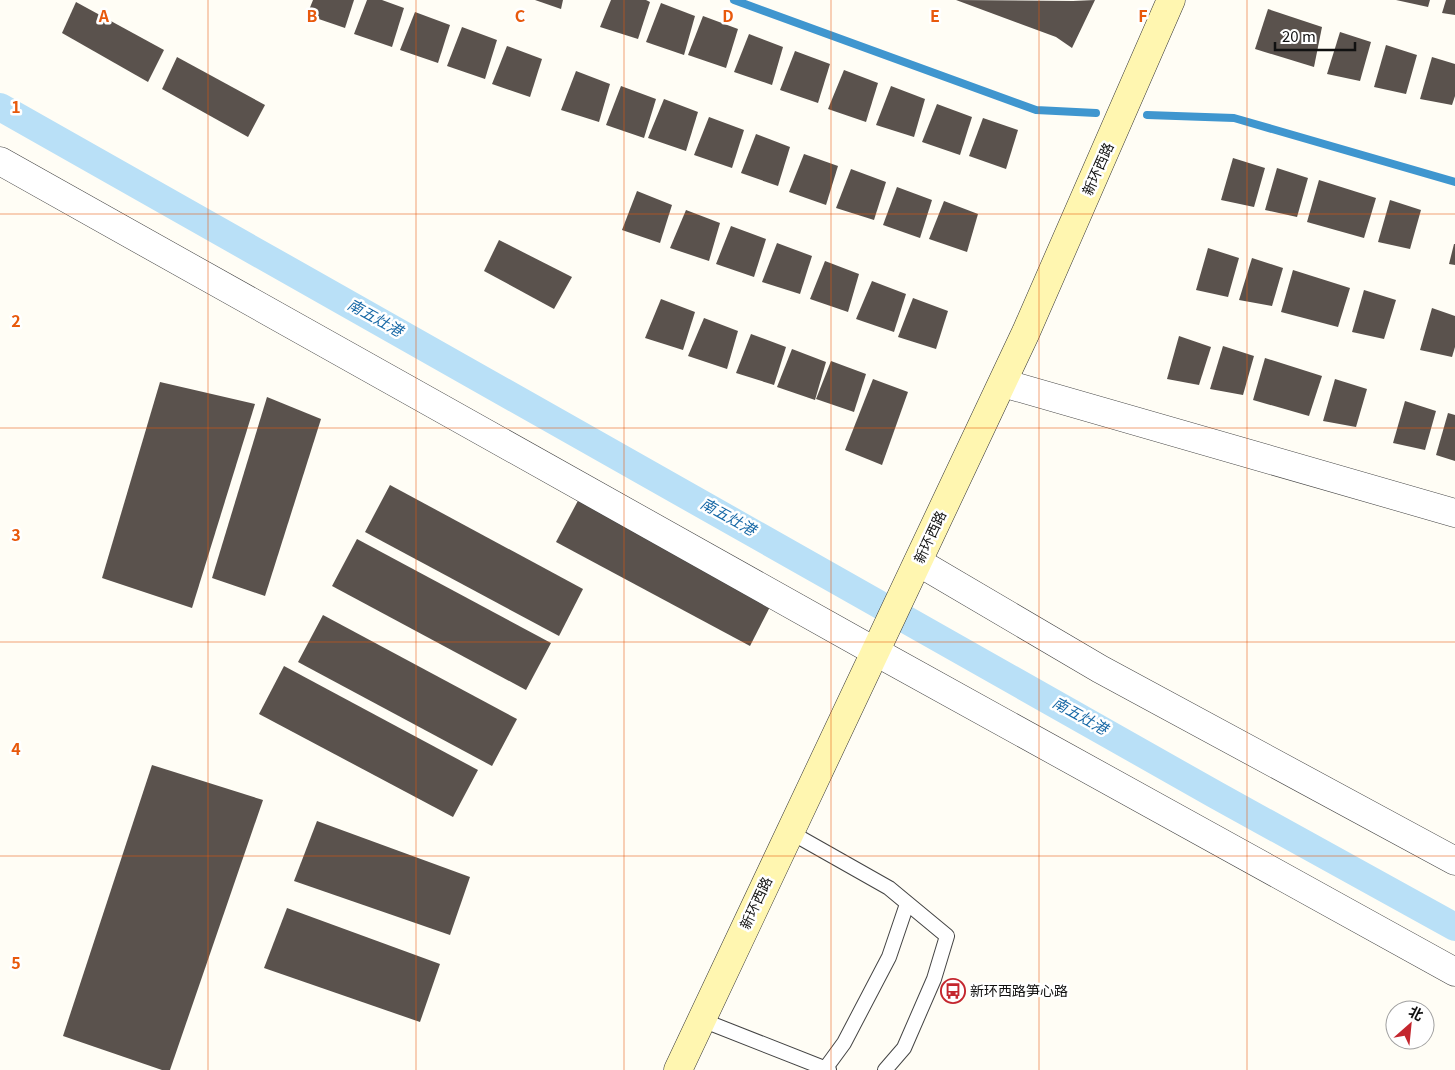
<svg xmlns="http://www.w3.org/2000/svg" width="1455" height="1070" viewBox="0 0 1455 1070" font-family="Georgia,'Noto Sans SC',serif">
<rect width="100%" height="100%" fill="#fffdf5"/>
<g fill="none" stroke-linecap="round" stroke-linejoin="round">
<g stroke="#3f96cf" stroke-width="8">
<polyline points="734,0 1036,110 1096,113"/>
<polyline points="1147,115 1234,118 1455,182"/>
</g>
<polyline stroke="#b9e0f7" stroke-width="28" points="0,107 1216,795 1455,927"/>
</g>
<g fill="#5a524d">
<polygon points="313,0 354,0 345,28 307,15"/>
<polygon points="367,0 382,0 404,8 392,47 354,34"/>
<polygon points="535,0 563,0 561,9"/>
<polygon points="611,0 646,0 650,2 638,39 600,27"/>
<polygon points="956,0 1073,1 1095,0 1072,48 1056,37"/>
<polygon points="1396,0 1430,0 1428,7"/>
<polygon points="1446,0 1455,0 1455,15 1442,13"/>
<polygon points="76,2 164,50 148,82 62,33"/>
<polygon points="661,3 695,16 684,55 646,42"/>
<polygon points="1268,9 1322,27 1314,67 1255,49"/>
<polygon points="415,12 450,25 438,63 400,50"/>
<polygon points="703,16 738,29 726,68 688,55"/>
<polygon points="462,27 497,40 485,79 447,66"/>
<polygon points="1340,32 1371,42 1360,81 1327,74"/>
<polygon points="749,34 783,47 772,85 734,72"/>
<polygon points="1386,45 1417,55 1406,94 1374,87"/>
<polygon points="507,46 542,59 530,97 492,84"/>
<polygon points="795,51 830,64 818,103 780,90"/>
<polygon points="177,57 265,105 248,137 162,89"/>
<polygon points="1432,57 1455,64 1455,96 1452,105 1420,99"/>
<polygon points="844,70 878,83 866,122 828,109"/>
<polygon points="576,71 610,84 599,122 561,110"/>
<polygon points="621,86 656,99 644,138 606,125"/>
<polygon points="891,86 925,99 914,137 876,125"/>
<polygon points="664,99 698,112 686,151 648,138"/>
<polygon points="937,104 972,117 960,155 922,142"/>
<polygon points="709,117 744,130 732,168 694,155"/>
<polygon points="983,118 1018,130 1006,169 969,156"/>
<polygon points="756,134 790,147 778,186 741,173"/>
<polygon points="804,154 838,166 826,205 789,192"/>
<polygon points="1233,158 1265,168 1254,207 1221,200"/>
<polygon points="1277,168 1308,178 1297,217 1265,210"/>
<polygon points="851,169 886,182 874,220 836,208"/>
<polygon points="1319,180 1376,198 1364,238 1307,222"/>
<polygon points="897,187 932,200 920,238 883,225"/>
<polygon points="637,191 672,205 660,243 622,230"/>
<polygon points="1390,200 1421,210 1410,249 1378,242"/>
<polygon points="944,201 978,214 967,252 929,239"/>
<polygon points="686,210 720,223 709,261 670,248"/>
<polygon points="731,226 766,239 754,277 716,264"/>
<polygon points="499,240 572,277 554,309 484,271"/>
<polygon points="777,243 812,256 800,294 762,282"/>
<polygon points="1454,244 1455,244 1455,265 1449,264"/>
<polygon points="1208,248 1239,258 1228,297 1196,290"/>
<polygon points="1252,258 1283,268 1272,306 1239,300"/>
<polygon points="825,261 859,274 848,312 810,299"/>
<polygon points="1293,270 1350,288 1338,327 1281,312"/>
<polygon points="872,281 906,294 894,332 856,319"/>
<polygon points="1364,290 1396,300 1384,339 1352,332"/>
<polygon points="913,298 948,311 936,349 898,337"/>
<polygon points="661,299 695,312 683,350 645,338"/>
<polygon points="1432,308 1455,316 1455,347 1452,357 1420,350"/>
<polygon points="704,318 738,331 727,369 688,356"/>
<polygon points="751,334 786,347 774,385 736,373"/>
<polygon points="1179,336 1211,347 1199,385 1167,379"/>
<polygon points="1223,346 1254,356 1243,395 1210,389"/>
<polygon points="792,349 826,362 815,400 777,387"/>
<polygon points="1265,358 1322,376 1309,416 1253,400"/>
<polygon points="831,361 866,374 854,412 816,399"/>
<polygon points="873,379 908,392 882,465 845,450"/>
<polygon points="1335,379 1367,389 1356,427 1323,421"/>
<polygon points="160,382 255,404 192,608 102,578"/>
<polygon points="267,397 321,419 265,596 212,578"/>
<polygon points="1405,401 1436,411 1425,450 1393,443"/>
<polygon points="1448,413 1455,415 1455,461 1436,455"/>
<polygon points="390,485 583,589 559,636 365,532"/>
<polygon points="581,495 774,599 750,646 556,542"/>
<polygon points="357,539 551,643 526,690 332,586"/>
<polygon points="323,615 517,719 492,766 298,662"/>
<polygon points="284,666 478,770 453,817 259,714"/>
<polygon points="152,765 263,800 170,1070 162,1070 63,1036"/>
<polygon points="317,821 470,877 450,935 294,881"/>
<polygon points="287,908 440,964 420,1022 264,968"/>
</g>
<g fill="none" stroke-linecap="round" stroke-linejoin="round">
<defs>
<g id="lane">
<polyline points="790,832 889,888 947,936 934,979 904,1048 885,1070"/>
<polyline points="702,1020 829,1070"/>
<polyline points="825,1069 844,1043 889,957 907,904"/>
</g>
<g id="street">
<polyline points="0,161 876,652 1455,972"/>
<polyline points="1003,383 1455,513"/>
<polyline points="918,562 1100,669 1455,861"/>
</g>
<polyline id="secondary" points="678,1070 1026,332 1171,0"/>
</defs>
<use href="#lane" stroke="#444" stroke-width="16"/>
<use href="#street" stroke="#444" stroke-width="29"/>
<use href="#secondary" stroke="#333" stroke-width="29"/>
<use href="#lane" stroke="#fff" stroke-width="14"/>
<use href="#street" stroke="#fff" stroke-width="28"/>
<use href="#secondary" stroke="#fff6b0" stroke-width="28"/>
</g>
<path fill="none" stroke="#e8590c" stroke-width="1" stroke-opacity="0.55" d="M208,0V1070M416,0V1070M624,0V1070M831,0V1070M1039,0V1070M1247,0V1070M0,214H1455M0,428H1455M0,642H1455M0,856H1455"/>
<defs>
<symbol id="bus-ring" viewBox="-11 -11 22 22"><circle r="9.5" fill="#fff" stroke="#c4262e" stroke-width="1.5"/><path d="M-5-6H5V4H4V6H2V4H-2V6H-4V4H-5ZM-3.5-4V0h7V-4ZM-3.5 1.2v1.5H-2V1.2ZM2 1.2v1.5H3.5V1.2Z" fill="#c4262e"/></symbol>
</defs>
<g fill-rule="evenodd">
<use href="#bus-ring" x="939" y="977" width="28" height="28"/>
</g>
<g text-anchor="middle" stroke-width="5" stroke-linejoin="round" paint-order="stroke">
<g font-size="14" fill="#111" stroke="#fff">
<text transform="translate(1098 169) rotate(-66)" y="5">新环西路</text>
<text transform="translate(930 537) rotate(-65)" y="5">新环西路</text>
<text transform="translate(756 903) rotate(-65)" y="5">新环西路</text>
</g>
<g font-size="14" fill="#111" stroke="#fff" text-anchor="start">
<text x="970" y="996">新环西路笋心路</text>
</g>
<g font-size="15" font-style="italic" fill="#1768a6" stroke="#fff">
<text transform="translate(375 318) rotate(29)" y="5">南五灶港</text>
<text transform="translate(728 517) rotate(29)" y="5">南五灶港</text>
<text transform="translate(1080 716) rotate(29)" y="5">南五灶港</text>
</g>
</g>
<g font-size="16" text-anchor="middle" font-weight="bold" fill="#e8590c" stroke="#fff" stroke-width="5" stroke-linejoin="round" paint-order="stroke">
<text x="104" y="22">A</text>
<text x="312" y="22">B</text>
<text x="520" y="22">C</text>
<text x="728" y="22">D</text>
<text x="935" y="22">E</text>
<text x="1143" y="22">F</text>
<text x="16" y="113">1</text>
<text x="16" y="327">2</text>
<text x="16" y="541">3</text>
<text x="16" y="755">4</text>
<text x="16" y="969">5</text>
</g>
<g transform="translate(1410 1025) rotate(27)"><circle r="24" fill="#ffffff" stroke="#a0a0a0"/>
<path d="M0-4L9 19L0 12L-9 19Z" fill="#c4262e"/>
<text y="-8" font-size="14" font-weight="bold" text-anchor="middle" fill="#111111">北</text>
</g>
<path d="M1275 42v8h80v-8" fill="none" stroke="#111111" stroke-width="2.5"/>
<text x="1282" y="42" font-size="15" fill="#111111" stroke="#ffffff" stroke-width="4" paint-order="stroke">20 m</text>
</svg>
